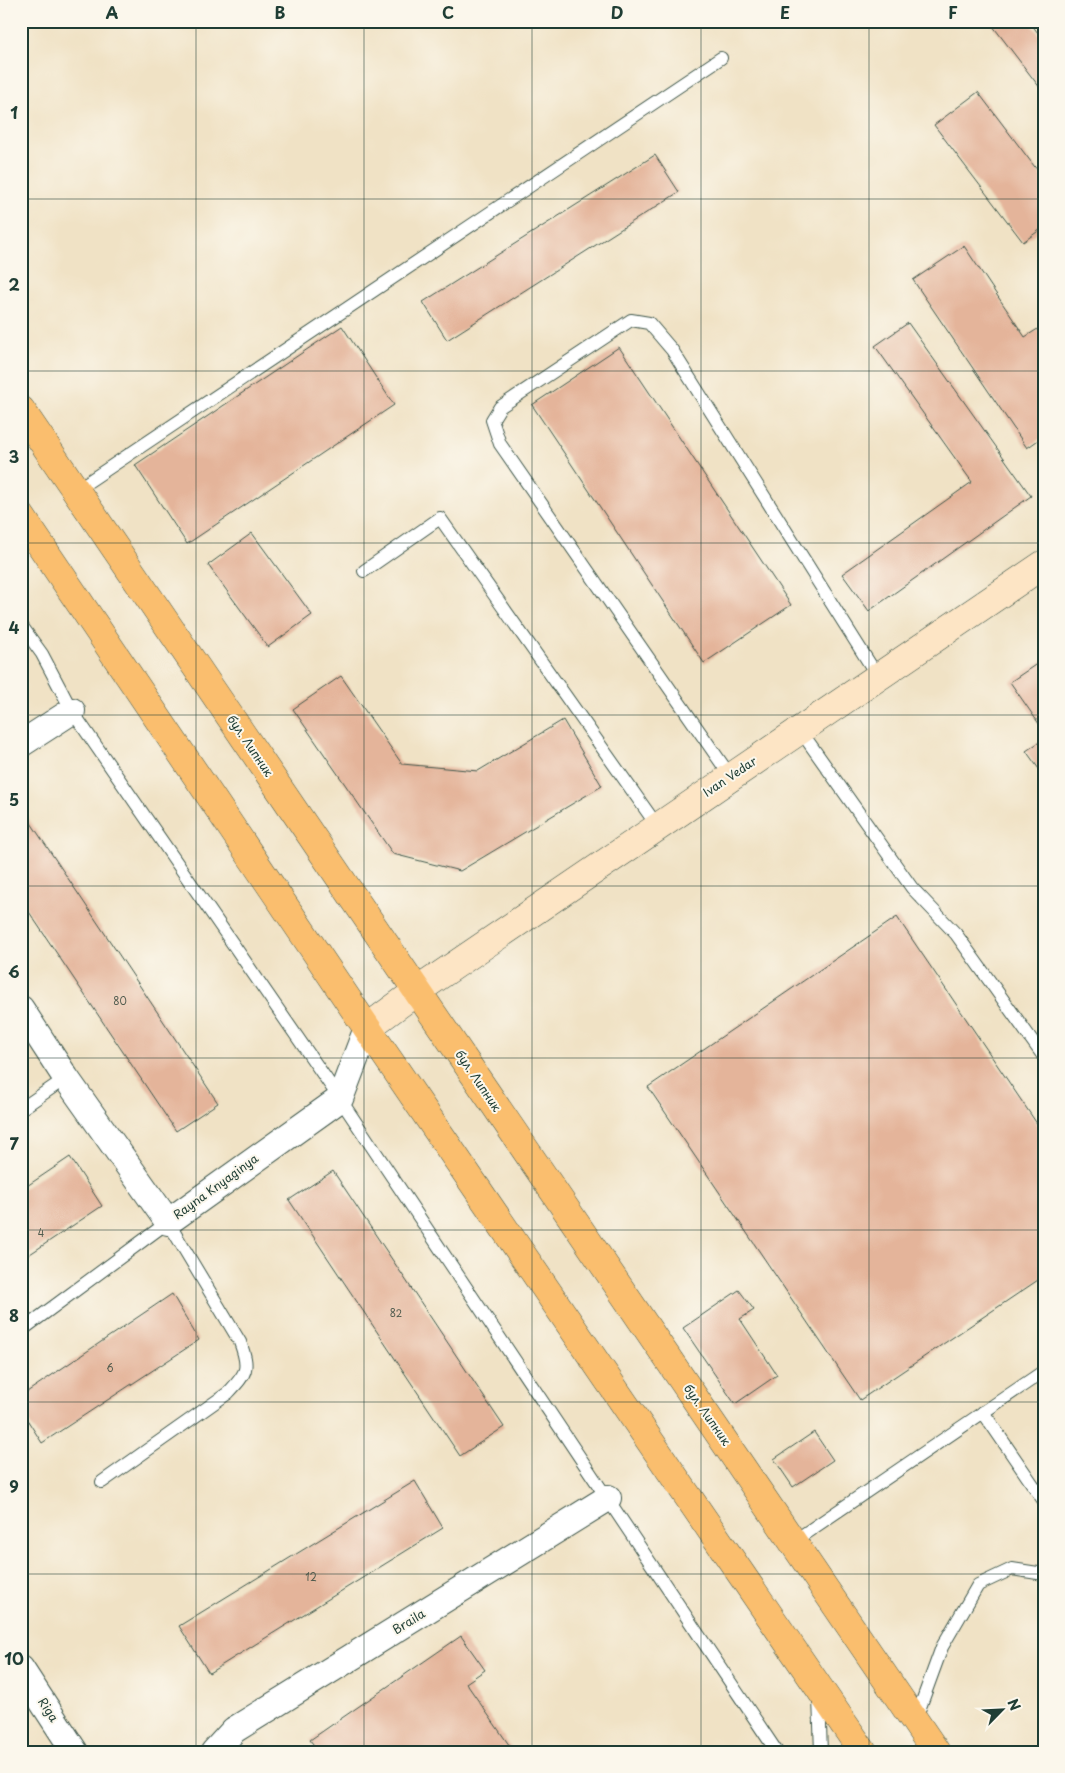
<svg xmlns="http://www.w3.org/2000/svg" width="1065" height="1773" viewBox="0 0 1065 1773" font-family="'Playpen Sans',sans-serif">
<rect width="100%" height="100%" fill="#fbf7ec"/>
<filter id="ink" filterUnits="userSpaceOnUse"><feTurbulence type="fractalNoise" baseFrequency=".02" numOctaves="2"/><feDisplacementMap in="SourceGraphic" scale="10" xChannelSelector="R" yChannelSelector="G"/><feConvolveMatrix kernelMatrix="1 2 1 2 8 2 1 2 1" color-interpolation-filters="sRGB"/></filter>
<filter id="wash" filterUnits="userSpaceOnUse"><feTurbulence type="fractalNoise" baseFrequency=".0096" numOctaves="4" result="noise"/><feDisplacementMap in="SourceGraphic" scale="20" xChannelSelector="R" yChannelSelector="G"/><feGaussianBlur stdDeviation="1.12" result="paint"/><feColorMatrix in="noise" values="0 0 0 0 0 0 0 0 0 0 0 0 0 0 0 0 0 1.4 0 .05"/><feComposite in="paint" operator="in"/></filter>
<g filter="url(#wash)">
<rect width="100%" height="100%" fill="#f0e2c5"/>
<g id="blocks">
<g fill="#e4b49a">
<polygon points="989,21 1029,21 1044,41 1044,93"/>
<polygon points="978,92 1044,179 1044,227 1023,242 934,125"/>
<polygon points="655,155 679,192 447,340 423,302"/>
<polygon points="964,246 1025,337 1044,325 1044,436 1027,448 913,280"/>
<polygon points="908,323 1031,496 869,611 842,574 972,482 875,346"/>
<polygon points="342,326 394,405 187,544 135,465"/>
<polygon points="619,347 791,605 704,663 532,405"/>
<polygon points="252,533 312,615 268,647 208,565"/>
<polygon points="1044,659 1044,731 1010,682"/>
<polygon points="341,676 402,764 478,771 563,720 602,786 460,871 393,854 293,709"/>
<polygon points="1044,739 1044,776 1026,751"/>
<polygon points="21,808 218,1103 176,1131 21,900"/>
<polygon points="897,917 1044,1134 1044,1276 860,1400 648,1087"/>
<polygon points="70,1157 102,1206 21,1260 21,1190"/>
<polygon points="333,1171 504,1427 460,1456 289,1200"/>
<polygon points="739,1290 754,1310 740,1319 777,1375 735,1404 683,1328"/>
<polygon points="172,1294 199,1340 42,1443 21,1410 21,1396"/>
<polygon points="814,1432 833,1460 793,1487 774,1459"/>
<polygon points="415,1481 443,1528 209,1673 179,1626"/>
<polygon points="461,1636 485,1670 466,1683 514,1752 319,1752 310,1740"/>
</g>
</g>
</g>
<g filter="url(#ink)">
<use href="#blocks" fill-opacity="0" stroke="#3e564a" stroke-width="1"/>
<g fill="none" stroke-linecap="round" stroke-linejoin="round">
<defs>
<g id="lane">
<polyline points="76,490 721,58"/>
<polyline points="364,571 440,518 658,827"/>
<polyline points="21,625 42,654 72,711 340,1099 777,1752"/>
<polyline points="800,730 912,888 956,934 1044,1057"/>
<polyline points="731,777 500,444 492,420 500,407 631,320 649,323 672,350 878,677"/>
<polyline points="21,1109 66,1078"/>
<path d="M22,1330L168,1222L240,1342C250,1369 247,1373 228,1393L102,1482"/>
<polyline points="983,1412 1044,1501"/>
<polyline points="794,1541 1044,1371"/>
<polyline points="819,1698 821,1752"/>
<polyline points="915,1721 942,1647 978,1585 1012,1569 1044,1574"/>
</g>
<g id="street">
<polyline points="21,744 72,711"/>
<polyline points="21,1009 66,1078 168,1222 340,1099 367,1028"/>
<polyline points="21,1669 75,1752"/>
<polyline points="214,1752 234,1730 608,1498"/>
</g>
<polyline id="secondary" points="367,1028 417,991 1044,564"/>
<g id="primary">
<polyline points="21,410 936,1752"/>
<polyline points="21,516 367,1028 863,1752"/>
</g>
</defs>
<use href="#lane" stroke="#3e564a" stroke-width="14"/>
<use href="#street" stroke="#3e564a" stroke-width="28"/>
<use href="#secondary" stroke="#3e564a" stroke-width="29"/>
<use href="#primary" stroke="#3e564a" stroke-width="29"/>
<use href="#lane" stroke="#fff" stroke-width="12"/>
<use href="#street" stroke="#fff" stroke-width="26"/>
<use href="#secondary" stroke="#fde5c5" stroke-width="28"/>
<use href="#primary" stroke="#fabe6e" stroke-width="28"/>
</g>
</g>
<path fill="none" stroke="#1f3d34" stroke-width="1" stroke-opacity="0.55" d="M196,21V1752M364,21V1752M532,21V1752M701,21V1752M869,21V1752M21,199H1044M21,371H1044M21,543H1044M21,715H1044M21,886H1044M21,1058H1044M21,1230H1044M21,1402H1044M21,1574H1044"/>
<g text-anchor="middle" stroke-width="4" stroke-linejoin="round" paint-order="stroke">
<g font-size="10" fill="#505b4e">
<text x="120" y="1005">80</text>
<text x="41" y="1237">4</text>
<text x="396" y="1317">82</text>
<text x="110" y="1372">6</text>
<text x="311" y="1581">12</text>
</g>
<g font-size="12" fill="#1f3d34" stroke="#fbf7ec">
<text transform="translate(250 746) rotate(56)" y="4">бул. Липник</text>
<text transform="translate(730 777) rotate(-34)" y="4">Ivan Vedar</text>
<text transform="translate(478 1081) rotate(56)" y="4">бул. Липник</text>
<text transform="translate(216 1187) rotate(-36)" y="4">Rayna Knyaginya</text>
<text transform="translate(707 1415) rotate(55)" y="4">бул. Липник</text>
<text transform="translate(409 1622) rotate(-32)" y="4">Braila</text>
<text transform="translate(48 1710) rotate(57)" y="4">Riga</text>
</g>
</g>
<rect width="1065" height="1773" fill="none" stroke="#fbf7ec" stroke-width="55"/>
<g transform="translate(1002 1710) rotate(66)" stroke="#fbf7ec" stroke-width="4" paint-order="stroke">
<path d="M0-4L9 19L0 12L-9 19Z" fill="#1f3d34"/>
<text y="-8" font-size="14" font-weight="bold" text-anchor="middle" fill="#1f3d34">N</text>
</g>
<rect x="28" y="28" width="1010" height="1718" fill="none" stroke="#1f3d34" stroke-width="2"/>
<g font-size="16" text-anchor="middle" font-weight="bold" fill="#1f3d34">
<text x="112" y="19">A</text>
<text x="280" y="19">B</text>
<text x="448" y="19">C</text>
<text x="617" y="19">D</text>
<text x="785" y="19">E</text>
<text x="953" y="19">F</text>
<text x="14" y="119">1</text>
<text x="14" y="291">2</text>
<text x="14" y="463">3</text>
<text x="14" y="634">4</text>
<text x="14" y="806">5</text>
<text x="14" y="978">6</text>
<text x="14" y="1150">7</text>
<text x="14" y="1322">8</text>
<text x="14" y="1493">9</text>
<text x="14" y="1665">10</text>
</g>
</svg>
